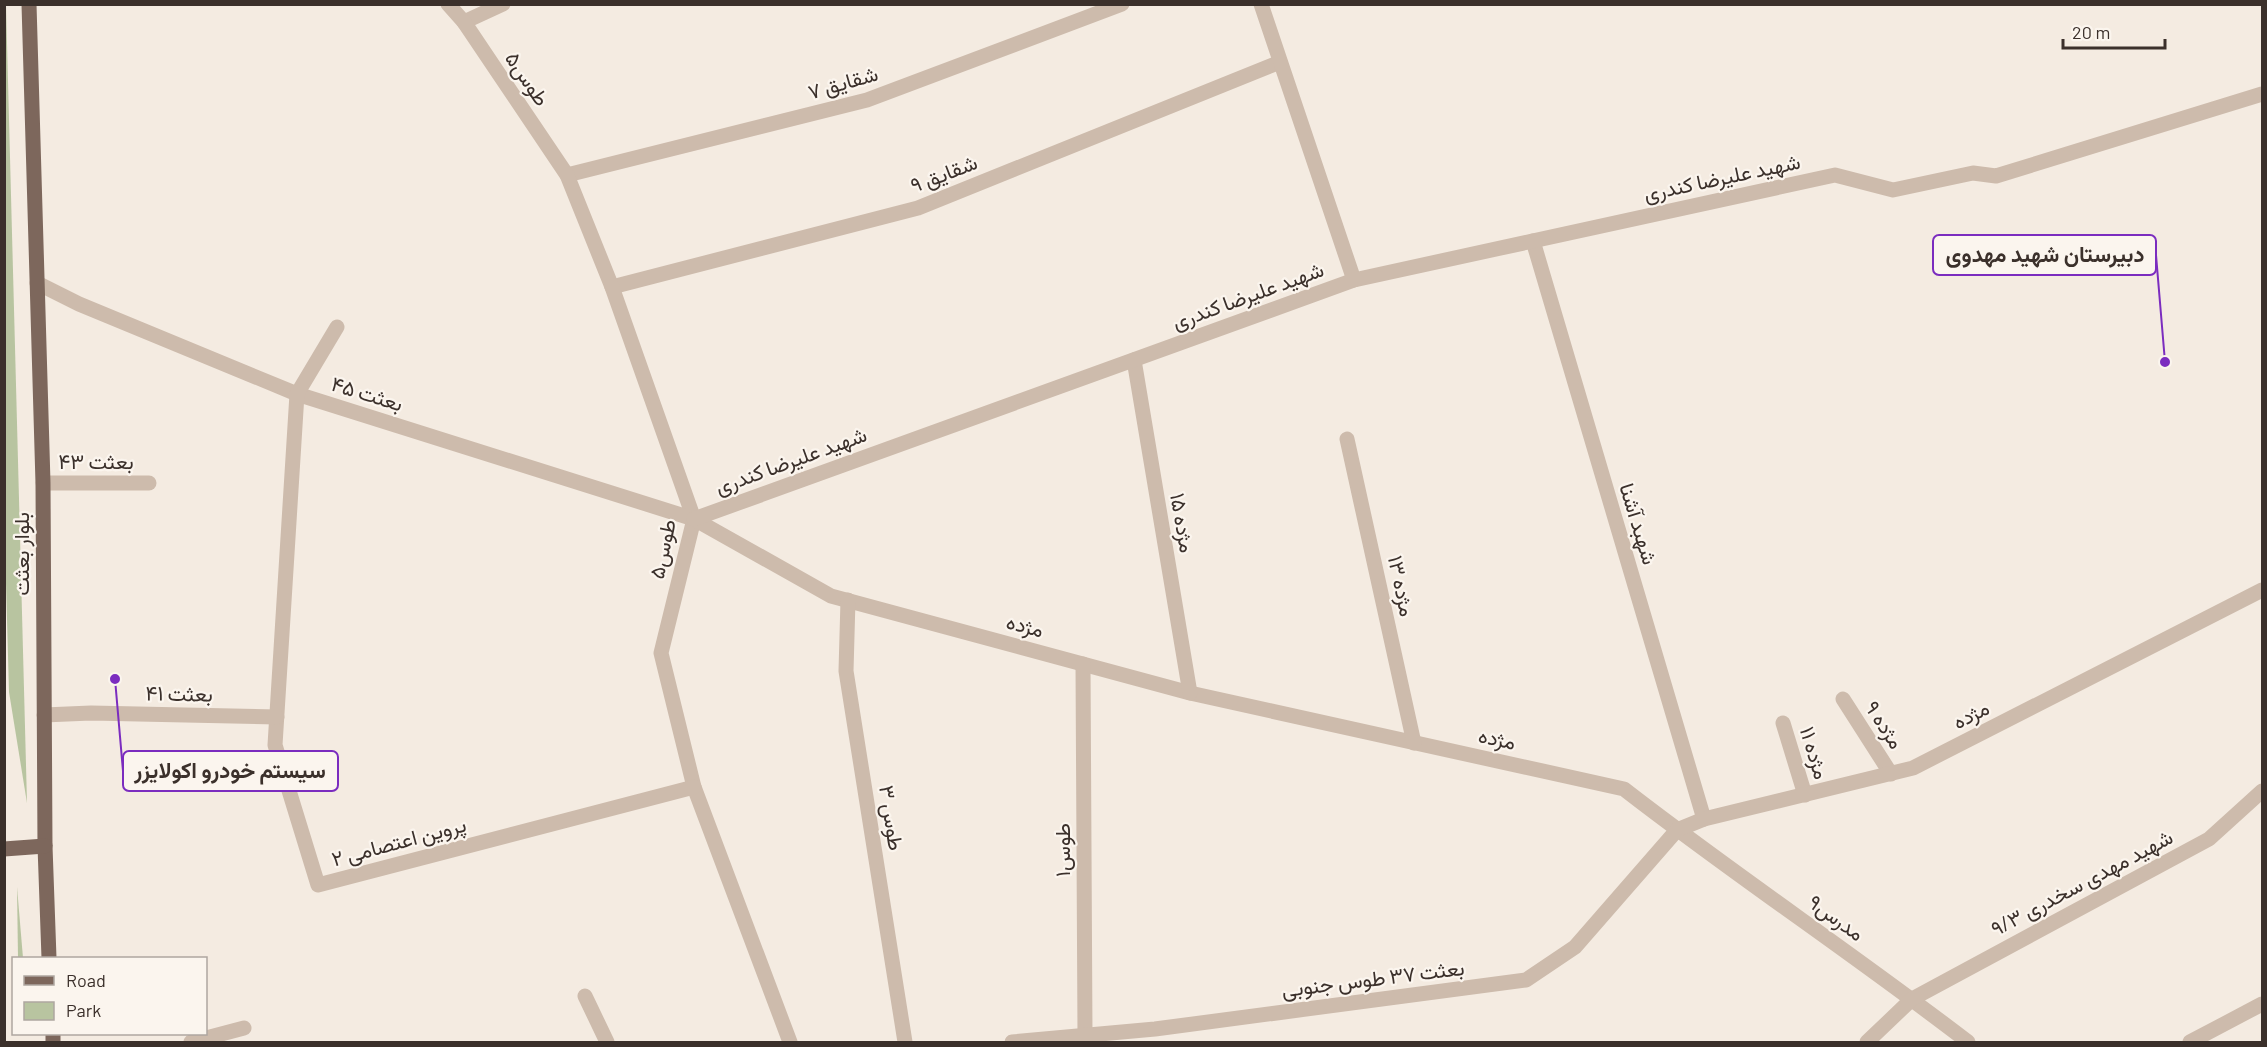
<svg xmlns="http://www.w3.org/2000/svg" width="2267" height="1047" viewBox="0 0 2267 1047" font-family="Barlow,Vazirmatn,sans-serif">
<rect width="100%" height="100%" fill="#f4ebe1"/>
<g fill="#b8c4a0">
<polygon points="4,5 6,5 27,803 9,692 4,511"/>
<polygon points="17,887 23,958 18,958"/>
</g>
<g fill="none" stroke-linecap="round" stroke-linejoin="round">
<g stroke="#cdbbac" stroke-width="15">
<polyline points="464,22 503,4"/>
<polyline points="567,175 867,100 1122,4"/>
<polyline points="612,287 918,208 1280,62"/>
</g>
<g stroke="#cdbbac" stroke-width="15">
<polyline points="448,4 464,22 567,175 612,287 694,519 661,653 694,787 790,1042"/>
<polyline points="1261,4 1354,280"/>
<polyline points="1533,241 1704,819"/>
<path d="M37,283L79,304L297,394L694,519L831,596L1190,693L1624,789C1736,876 1855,955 1968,1042"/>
<polyline points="337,327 297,394 275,745 318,885 694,787"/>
<polyline points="1134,360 1190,693"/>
<polyline points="1347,439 1414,743"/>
<polyline points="43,483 149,483"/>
<polyline points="694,519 1354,280 1835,175 1893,190 1973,173 1996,176 2262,94"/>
<polyline points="848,600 846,671 905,1042"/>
<polyline points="1083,664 1085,1035"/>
<polyline points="1843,699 1891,774"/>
<polyline points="44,715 91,713 277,717"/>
<polyline points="1783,723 1805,795"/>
<polyline points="585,996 607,1042"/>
<polyline points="191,1042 244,1028"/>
<polyline points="1012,1042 1155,1029 1526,980 1575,947 1677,830 1704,819 1913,768 2262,590"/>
<polyline points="1867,1042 1912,999 2209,839 2262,791"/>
<polyline points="2190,1042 2262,1004"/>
</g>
<g stroke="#7d675c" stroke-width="15">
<polyline points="29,4 43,483 45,846 49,958"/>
<polyline points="4,849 45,846"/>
<polyline points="53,1034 53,1042"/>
</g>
</g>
<g text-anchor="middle" stroke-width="4.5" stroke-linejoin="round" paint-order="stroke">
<g font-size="21" fill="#3b302b" stroke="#fbf5ee">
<text transform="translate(527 79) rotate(56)" y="7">طوس۵</text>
<text transform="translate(843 83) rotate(-16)" y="7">شقایق ۷</text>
<text transform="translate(944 174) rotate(-21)" y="7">شقایق ۹</text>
<text transform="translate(1722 178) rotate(-12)" y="7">شهید علیرضا کندری</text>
<text transform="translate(1248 296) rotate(-20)" y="7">شهید علیرضا کندری</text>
<text transform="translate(367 394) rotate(17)" y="7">بعثت ۴۵</text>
<text transform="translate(791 461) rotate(-20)" y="7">شهید علیرضا کندری</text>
<text x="96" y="469">بعثت ۴۳</text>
<text transform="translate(1182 523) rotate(80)" y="7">مژده ۱۵</text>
<text transform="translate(1638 524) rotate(73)" y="7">شهبد آشنا</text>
<text transform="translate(663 549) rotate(-78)" y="7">طوس۵</text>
<text transform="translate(22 554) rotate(-90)" y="7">بلوار بعثت</text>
<text transform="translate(1401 586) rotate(78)" y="7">مژده ۱۳</text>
<text transform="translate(1025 626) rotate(15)" y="7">مژده</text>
<text transform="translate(179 694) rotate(1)" y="7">بعثت ۴۱</text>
<text transform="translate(1971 715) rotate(-27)" y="7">مژده</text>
<text transform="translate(1884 725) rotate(57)" y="7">مژده ۹</text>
<text transform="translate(1497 739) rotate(12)" y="7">مژده</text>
<text transform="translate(1814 753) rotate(73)" y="7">مژده ۱۱</text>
<text transform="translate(891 818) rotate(81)" y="7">طوس ۳</text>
<text transform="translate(399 842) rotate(-15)" y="7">پروین اعتصامی ۲</text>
<text transform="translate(1063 850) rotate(-90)" y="7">طوس۱</text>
<text transform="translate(2082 883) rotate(-28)" y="7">شهید مهدی سخدری ۹/۳</text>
<text transform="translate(1836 918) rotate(36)" y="7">مدرس۹</text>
<text transform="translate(1373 979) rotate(-7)" y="7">بعثت ۳۷ طوس جنوبی</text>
</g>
</g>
<path fill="none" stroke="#7b2cbf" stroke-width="2" d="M2165 362L2156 255M115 679L123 771"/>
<g fill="#7b2cbf" stroke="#fbf5ee" stroke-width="2">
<circle cx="2165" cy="362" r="6"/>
<circle cx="115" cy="679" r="6"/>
</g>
<g fill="#fbf5ee" stroke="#7b2cbf" stroke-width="2">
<rect x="1933" y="235" width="223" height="40" rx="6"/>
<rect x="123" y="751" width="215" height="40" rx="6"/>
</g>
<g font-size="22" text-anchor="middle" font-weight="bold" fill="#3b302b">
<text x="2045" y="262">دبیرستان شهید مهدوی</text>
<text x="230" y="778">سیستم خودرو اکولایزر</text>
</g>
<rect width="2267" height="1047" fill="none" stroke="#3b302b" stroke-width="12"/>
<rect x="12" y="957" width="195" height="78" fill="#fbf5ee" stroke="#aea6a0" stroke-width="1.5"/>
<rect x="24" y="976" width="30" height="9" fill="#7d675c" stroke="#aea6a0" stroke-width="1.5"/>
<text x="66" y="987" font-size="18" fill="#3b302b">Road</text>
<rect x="24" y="1002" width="30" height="18" fill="#b8c4a0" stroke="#aea6a0" stroke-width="1.5"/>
<text x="66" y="1017" font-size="18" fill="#3b302b">Park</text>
<path d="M2063 39v9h102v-9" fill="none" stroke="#3b302b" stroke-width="3"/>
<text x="2072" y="39" font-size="18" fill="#3b302b" stroke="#fbf5ee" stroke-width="4.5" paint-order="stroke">20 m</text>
</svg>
